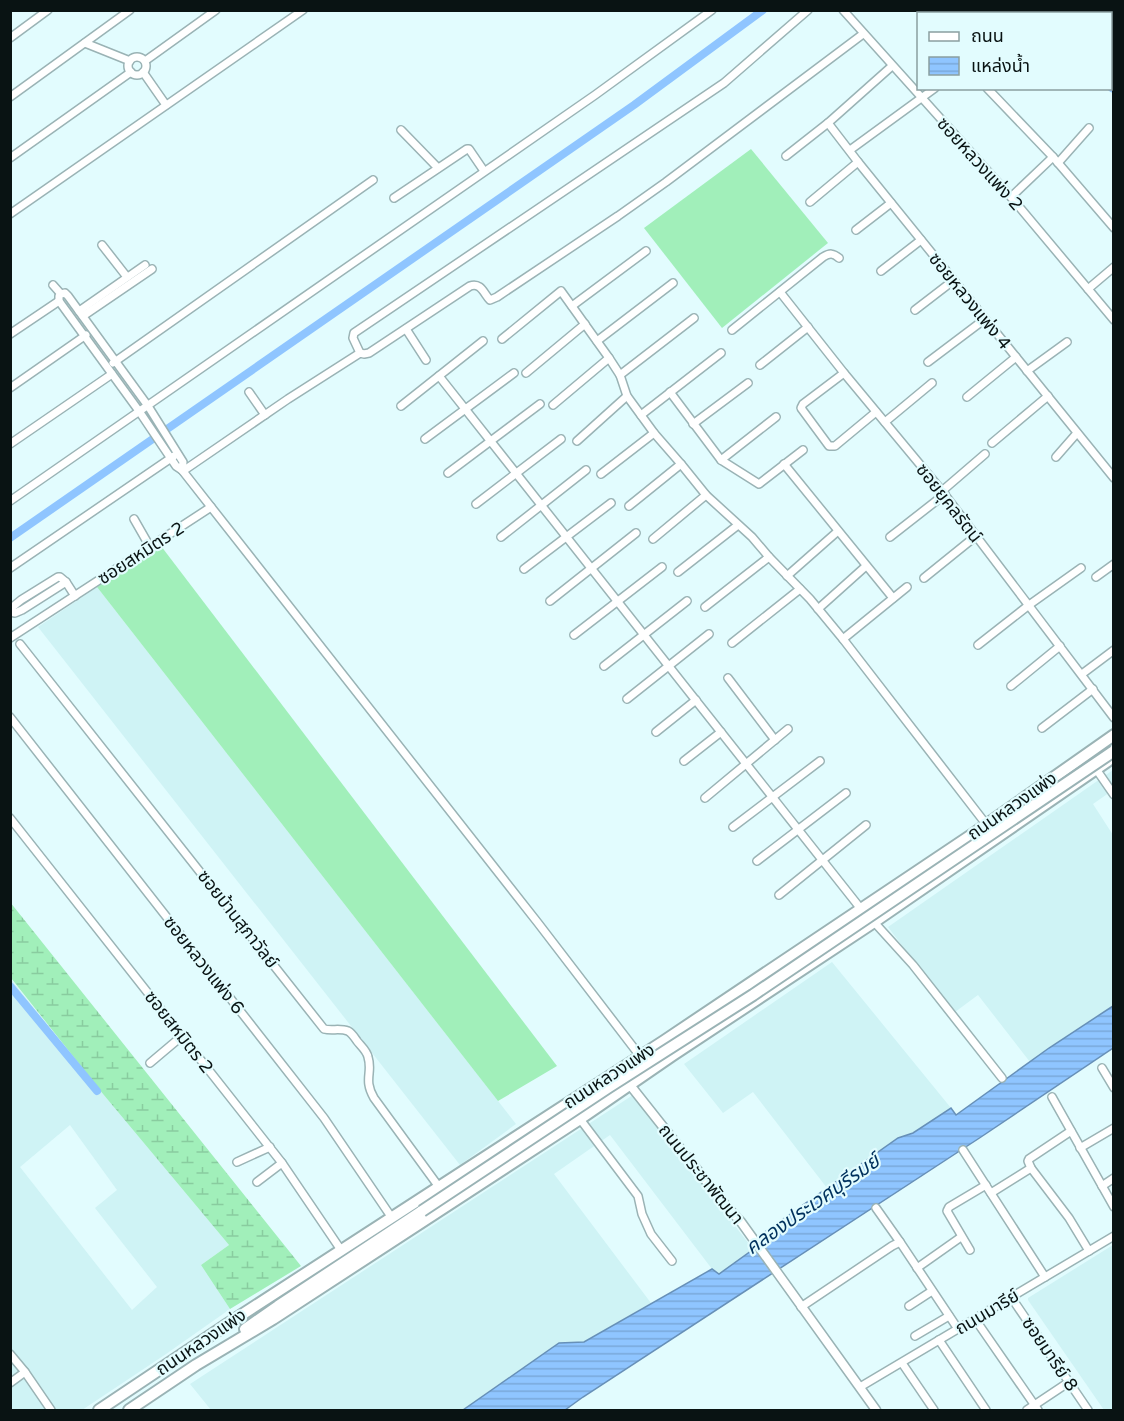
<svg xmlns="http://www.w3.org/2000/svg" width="1124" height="1421" viewBox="0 0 1124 1421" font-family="'Varela Round','Noto Sans Thai',sans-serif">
<defs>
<pattern id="wetland-marsh" width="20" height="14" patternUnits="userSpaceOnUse" patternTransform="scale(1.5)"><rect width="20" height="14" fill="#a1efba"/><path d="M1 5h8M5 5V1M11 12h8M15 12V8" fill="none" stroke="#89cc9f"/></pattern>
<pattern id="water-rules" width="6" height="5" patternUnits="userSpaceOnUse" patternTransform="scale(1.5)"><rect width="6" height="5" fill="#8fc5ff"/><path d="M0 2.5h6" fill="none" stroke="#7aa8da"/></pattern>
</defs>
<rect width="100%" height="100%" fill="#e2fcfe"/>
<g fill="#cff3f5" fill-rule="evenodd">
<polygon points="97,587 516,1124 460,1165 38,627"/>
<polygon points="1113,770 1113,790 1093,804 1113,835 1113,1006 1030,1062 978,995 955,1012 913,960 888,927"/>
<polygon points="832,962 951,1108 913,1133 898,1138 827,1188 753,1092 723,1113 684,1064"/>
<path d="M10,978L103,1094L229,1245L201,1265L230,1309L166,1354L82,1410H11ZM70,1125L117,1190L95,1208L157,1287L132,1310L20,1167Z"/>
<polygon points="633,1095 753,1249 719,1274 712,1269 610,1135 554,1174 651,1303 584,1342 559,1343 463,1410 211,1410 190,1384"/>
<polygon points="1113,1245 1113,1410 1104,1410 1028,1300 1028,1298"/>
</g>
<g fill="#a1efba">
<polygon points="751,149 828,243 722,328 644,228"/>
<polygon points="161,546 557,1066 498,1101 97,587"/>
</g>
<polygon fill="url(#wetland-marsh)" points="10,902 301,1266 230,1309 201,1265 229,1245 103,1094 11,978"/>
<polygon fill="url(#water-rules)" stroke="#6790b8" stroke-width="1.5" points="1113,1006 1113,1048 981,1137 583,1397 565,1410 463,1410 559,1343 584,1342 712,1269 719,1274 762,1243 759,1236 898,1138 913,1133 951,1108 956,1115 1049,1048"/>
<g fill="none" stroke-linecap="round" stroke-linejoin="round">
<g stroke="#8fc5ff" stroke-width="8">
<polyline points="10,538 634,105 763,10"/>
<polyline points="10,986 97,1091"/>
</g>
<g stroke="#8fc5ff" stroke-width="14">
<polyline points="1009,10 1013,14"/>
<polyline points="1110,83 1114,86"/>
</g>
<defs>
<g id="minor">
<polyline points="843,10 1011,197 1114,320"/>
<polyline points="10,38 48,10"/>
<polyline points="85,43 130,61"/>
<circle cx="137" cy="66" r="9"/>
<polyline points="145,61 216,10"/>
<polyline points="143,72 166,105"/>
<polyline points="987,88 1053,157 1114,228"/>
<polyline points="10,97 130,10"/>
<polyline points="828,123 858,162 1114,478"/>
<polyline points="401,130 438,168"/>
<polyline points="850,150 935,88"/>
<polyline points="786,156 828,123 892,66"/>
<polyline points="10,158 131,72"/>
<polyline points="1058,163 1089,128"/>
<polyline points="1011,197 1053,157"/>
<polyline points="394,198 467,149 469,149 484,171"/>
<polyline points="810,202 858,162"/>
<polyline points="10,214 303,10"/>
<polyline points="856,230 891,203"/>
<polyline points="102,245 127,277"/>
<polyline points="881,271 921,240"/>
<polyline points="53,285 61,294"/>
<polyline points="1088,289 1114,267"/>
<polyline points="780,292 844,373 942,491 1114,718"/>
<polygon points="65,293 68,296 148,406 183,462 182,470 176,466 139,411 59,301 59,296 61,294"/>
<polyline points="572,306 646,251"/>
<polyline points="915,310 954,280"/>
<polyline points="79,311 145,265"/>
<polyline points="83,316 152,269"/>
<polyline points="406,329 426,360"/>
<path d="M732,330L823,257C830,253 833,253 839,258"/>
<polyline points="10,334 59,301"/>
<polyline points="502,339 561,291 609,358 620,375 627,396 654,433 681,464 706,495 752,537 769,557 810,599 843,639 986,824"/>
<polyline points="597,341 673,283"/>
<polyline points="360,353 353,338 354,333 724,83 808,10"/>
<polyline points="928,362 985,319"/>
<polyline points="113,363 373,180"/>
<polyline points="760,365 808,327"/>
<polyline points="1027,371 1067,342"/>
<polyline points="526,373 585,324"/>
<polyline points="844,373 803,404 801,408 829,446 835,446 876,412"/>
<polyline points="620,375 694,318"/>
<polyline points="439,376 861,909"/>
<polyline points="10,388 86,335"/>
<polyline points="249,392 265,415"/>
<polyline points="670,392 721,460 759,484 803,450"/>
<polyline points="967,397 1016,357"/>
<polyline points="553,405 609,358"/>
<polyline points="401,406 483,341"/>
<polyline points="641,415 721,353"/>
<polyline points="885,422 932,383"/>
<polyline points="693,424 748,383"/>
<polyline points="425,439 514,373"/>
<polyline points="577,441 627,396"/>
<polyline points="992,443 1048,396"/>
<polyline points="10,444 112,374"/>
<polyline points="1056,457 1077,433"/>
<polyline points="721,460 776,417"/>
<polyline points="784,464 893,598"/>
<polyline points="182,470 538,923 640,1056"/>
<path d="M183,471L288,399L360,353L364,354L369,353L470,286C481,282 484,294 490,300L497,297L618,216L666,182L863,34"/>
<polyline points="448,473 540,404"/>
<polyline points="601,474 654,433"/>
<polyline points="942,491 985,454"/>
<polyline points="10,501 595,95 712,10"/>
<polyline points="476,504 561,439"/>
<polyline points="629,506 681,464"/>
<polyline points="134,519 150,547"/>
<polyline points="501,537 586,470"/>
<polyline points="890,537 945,494"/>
<polyline points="653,539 706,495"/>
<polyline points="10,568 174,456"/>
<polyline points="524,569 611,503"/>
<polyline points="678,572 738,525"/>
<polyline points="787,576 838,531"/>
<polyline points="1096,577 1114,564"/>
<polyline points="924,578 976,536"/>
<polyline points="550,601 636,533"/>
<polyline points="705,607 769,557"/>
<polyline points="10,609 21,600 58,577 60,577 66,582 75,596"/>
<polyline points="818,609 866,566"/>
<polyline points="10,612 15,613 22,610 66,582"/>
<polyline points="574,635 662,567"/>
<polyline points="10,638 211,507"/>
<polyline points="843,639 907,587"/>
<polyline points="732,643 800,589"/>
<path d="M20,644L324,1029C332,1031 340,1028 348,1031C352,1033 355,1038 357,1041C361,1046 367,1051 368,1057C373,1073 363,1079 374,1098L439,1187"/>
<polyline points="978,645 1029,605 1081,568"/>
<polyline points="604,666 687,601"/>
<polyline points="1082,674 1114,650"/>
<polyline points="728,678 775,740"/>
<polyline points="1011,686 1060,646"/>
<polyline points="627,699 709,634"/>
<polyline points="10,717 324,1118 392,1218"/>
<polyline points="1042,728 1093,689"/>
<polyline points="656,732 696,700"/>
<polyline points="684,761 721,732"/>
<polyline points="1096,769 1114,795"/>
<polyline points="705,798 788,729"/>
<polyline points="10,818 282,1163 341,1250"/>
<polyline points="733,827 820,761"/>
<polyline points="757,861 846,793"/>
<polyline points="779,895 866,825"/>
<polyline points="874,922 913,965 1002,1078"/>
<polyline points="150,1063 182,1036"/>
<polyline points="1102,1068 1114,1088"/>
<polyline points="1052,1097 1114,1207"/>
<polyline points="580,1119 638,1196 642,1214 651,1234 672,1261"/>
<polyline points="1071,1131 1029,1159 1028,1161 1031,1168 1069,1218 1089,1251"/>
<polyline points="1080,1148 1114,1128"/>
<polyline points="963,1150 1045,1277"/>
<polyline points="237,1162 270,1147"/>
<polyline points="257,1182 282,1163"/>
<polyline points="1102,1186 1114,1178"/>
<polyline points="991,1193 1031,1168"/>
<polyline points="876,1208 900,1242 958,1329"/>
<polyline points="970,1250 947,1211 949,1207 986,1185"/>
<polyline points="917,1268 961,1237"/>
<polyline points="1011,1297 1088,1410"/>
<polyline points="909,1306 932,1291"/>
<polyline points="801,1307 892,1246 900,1242"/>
<polyline points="975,1319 1038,1410"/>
<polyline points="915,1336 949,1316"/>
<polyline points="939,1340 986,1410"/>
<polyline points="10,1354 25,1372 51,1410"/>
<polyline points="902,1363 934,1410"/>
<polyline points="10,1383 25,1372"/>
<polyline points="860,1387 1114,1236"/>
<polyline points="1027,1410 1069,1382"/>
</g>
<polyline id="tertiary" points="630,1085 721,1200 741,1222 876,1410"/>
<g id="primary">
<polyline points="245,1329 278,1306 422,1211"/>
<polyline points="99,1410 226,1325 664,1041 976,832 1114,735"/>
<polyline points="129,1410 196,1365 273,1319 580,1119 673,1055 874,922 1108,761"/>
</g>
</defs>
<use href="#minor" stroke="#9ab3b5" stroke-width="10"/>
<use href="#tertiary" stroke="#9ab3b5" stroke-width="11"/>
<use href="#primary" stroke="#9ab3b5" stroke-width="14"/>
<use href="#minor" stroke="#fff" stroke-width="7"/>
<use href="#tertiary" stroke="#fff" stroke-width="8"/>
<use href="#primary" stroke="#fff" stroke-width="10"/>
<defs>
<polyline id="primary-bridge" points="422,1211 609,1087 753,995 1114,751"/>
</defs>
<use href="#primary-bridge" stroke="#9ab3b5" stroke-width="14" stroke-linecap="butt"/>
<use href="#primary-bridge" stroke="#fff" stroke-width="10"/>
</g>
<g text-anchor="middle" stroke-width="4.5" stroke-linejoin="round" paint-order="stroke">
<g font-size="18" fill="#091313" stroke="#e2fcfe">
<text transform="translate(980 164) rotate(48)" y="6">ซอยหลวงแพ่ง 2</text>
<text transform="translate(970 301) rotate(51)" y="6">ซอยหลวงแพ่ง 4</text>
<text transform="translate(949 503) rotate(52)" y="6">ซอยยุคลรัตน์</text>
<text transform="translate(141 553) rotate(-33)" y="6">ซอยสหมิตร 2</text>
<text transform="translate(1012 806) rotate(-35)" y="6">ถนนหลวงแพ่ง</text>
<text transform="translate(238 919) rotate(52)" y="6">ซอยบ้านสุภาวัลย์</text>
<text transform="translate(204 965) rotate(52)" y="6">ซอยหลวงแพ่ง 6</text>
<text transform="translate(179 1032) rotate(52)" y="6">ซอยสหมิตร 2</text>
<text transform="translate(609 1076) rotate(-33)" y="6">ถนนหลวงแพ่ง</text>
<text transform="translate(701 1174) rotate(51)" y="6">ถนนประชาพัฒนา</text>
<text transform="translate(987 1312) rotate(-31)" y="6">ถนนมารีย์</text>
<text transform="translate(201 1342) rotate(-34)" y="6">ถนนหลวงแพ่ง</text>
<text transform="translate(1050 1354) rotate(56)" y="6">ซอยมารีย์ 8</text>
</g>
<g font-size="20" font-style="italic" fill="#00315d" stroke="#e2fcfe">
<text transform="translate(812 1204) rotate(-35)" y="7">คลองประเวศบุรีรมย์</text>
</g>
</g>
<rect width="1124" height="1421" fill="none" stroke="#091313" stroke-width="24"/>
<rect x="917" y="12" width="195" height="78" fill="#e2fcfe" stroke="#8b9fa0" stroke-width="1.5"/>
<rect x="929" y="32" width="30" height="9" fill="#ffffff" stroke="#8b9fa0" stroke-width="1.5"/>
<text x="971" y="42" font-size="18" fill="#091313">ถนน</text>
<rect x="929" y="57" width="30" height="18" fill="url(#water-rules)" stroke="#8b9fa0" stroke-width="1.5"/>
<text x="971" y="72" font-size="18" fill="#091313">แหล่งน้ำ</text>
</svg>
